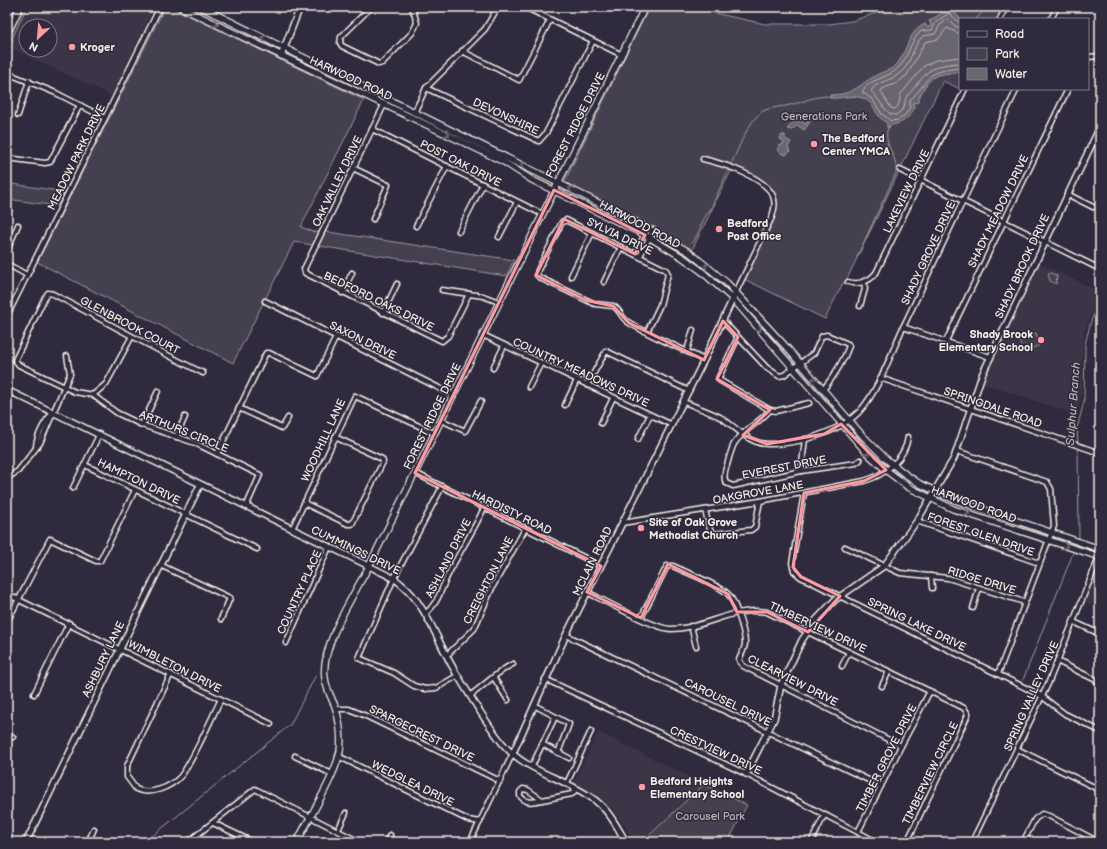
<svg xmlns="http://www.w3.org/2000/svg" width="1107" height="849" viewBox="0 0 1107 849" font-family="'Balsamiq Sans',sans-serif">
<rect width="100%" height="100%" fill="#2f2a3d"/>
<filter id="ink" filterUnits="userSpaceOnUse"><feTurbulence type="fractalNoise" baseFrequency=".025" numOctaves="2"/><feDisplacementMap in="SourceGraphic" scale="8" xChannelSelector="R" yChannelSelector="G"/><feConvolveMatrix kernelMatrix="1 2 1 2 8 2 1 2 1" color-interpolation-filters="sRGB"/></filter>
<g filter="url(#ink)">
<g fill="#3b3647" fill-rule="evenodd">
<path d="M24,7H154L112,96L13,49L8,44ZM26,26H50V50H26Z"/>
<polygon points="1035,261 1100,292 1084,333 1082,362 1082,393 1077,415 979,382"/>
<polygon points="1100,562 1100,609 1085,602"/>
<polygon points="598,732 704,784 642,842 633,842 625,826 616,813 604,802 574,782"/>
</g>
<g fill="#454050" stroke="#9c989c">
<polygon points="24,7 29,8 26,8 12,39 13,41 9,37"/>
<polygon points="165,7 171,7 364,100 301,227 314,232 328,232 514,260 506,276 294,242 233,363 37,262"/>
<polygon points="649,7 702,7 714,13 765,24 829,24 852,21 894,7 1006,7 1000,19 960,19 960,89 943,81 846,281 843,283 825,319 742,278 772,217 774,198 763,184 732,169 692,250 567,187 564,183"/>
<polygon points="7,183 65,192 57,206 7,199"/>
<polygon points="1048,273 1051,273 1057,276 1056,284 1050,281"/>
<polygon points="1036,333 1040,345 1023,352 1019,340"/>
<polygon points="704,784 747,805 728,842 642,842"/>
</g>
<g fill="#6a6670" stroke="#a19ea0">
<path d="M948,9L953,10L960,19V71C953,74 945,73 938,75C927,79 921,93 917,103L913,102V104L915,107C909,118 903,124 890,125L889,128L887,127V123C874,117 875,99 859,97C850,95 840,99 830,98V95C853,95 857,86 875,76C882,71 891,71 897,64C908,50 907,33 925,24L927,27H930L931,24L929,21Z"/>
<polygon points="808,120 811,121 804,130 797,125 792,130 787,129 793,122 801,121 806,124"/>
<polygon points="782,135 785,135 785,139 791,142 788,147 790,151 786,155 782,154 778,150 779,146 784,144 783,141 780,139"/>
</g>
<g fill="none" stroke-linecap="round" stroke-linejoin="round">
<g stroke="#bdb9b8" stroke-width="1">
<path d="M960,23L949,13L936,22L932,30L921,31C909,42 909,58 898,68C888,79 869,78 862,92L872,99L882,114L891,121L898,120L904,116L910,108V100C933,79 921,72 960,68"/>
<path d="M960,28L955,26L948,19L940,25L935,34L923,36C912,46 912,64 900,73C892,81 876,81 871,91C879,98 886,116 896,115L904,108L906,97C927,75 924,65 960,63"/>
<polyline points="960,34 947,28 938,39 925,42 907,75 897,83 882,89 881,92 891,108 895,109 898,106 901,94 924,66 936,60 960,57"/>
</g>
<g stroke="#a19ea0" stroke-width="1">
<polyline points="976,19 987,7"/>
<polyline points="887,151 887,144"/>
<path d="M732,162C740,146 749,118 765,110C773,107 782,107 790,105C807,101 812,96 832,96"/>
<path d="M691,243C701,235 700,220 710,210L728,171"/>
<path d="M857,257L896,173C898,154 882,146 888,127"/>
<polyline points="1078,444 1077,428 1084,402 1085,344 1091,321 1100,298"/>
<polyline points="1078,447 1079,538"/>
<polyline points="1023,680 1073,553"/>
<polyline points="145,842 290,725 316,675"/>
</g>
<defs>
<g id="minor">
<polyline points="371,7 341,37 340,43 342,46 379,64 382,63 412,33 417,23 412,7"/>
<polyline points="525,7 622,55"/>
<polyline points="1000,19 1006,7"/>
<polyline points="1051,19 1057,7"/>
<polyline points="462,51 519,80 550,20"/>
<polyline points="1088,57 1100,56"/>
<polyline points="7,73 56,93 105,118"/>
<polyline points="426,88 539,141 546,133 593,41"/>
<polyline points="385,103 304,269 305,273 442,341 448,336 469,294"/>
<polyline points="414,113 426,88 485,29 498,7"/>
<polyline points="18,115 29,81"/>
<polyline points="372,129 542,214"/>
<polyline points="7,158 45,163 50,162 80,105"/>
<path d="M703,159C721,163 765,177 773,196C776,203 774,210 772,217L736,292"/>
<polyline points="353,168 388,185 373,219"/>
<polyline points="900,170 1100,269"/>
<polyline points="1067,194 1093,207"/>
<polyline points="416,226 447,166"/>
<polyline points="459,231 483,184"/>
<polyline points="499,237 517,202"/>
<polyline points="7,251 18,225"/>
<polyline points="635,254 648,228"/>
<polyline points="640,256 653,230"/>
<polyline points="7,264 27,275"/>
<polyline points="571,276 592,233"/>
<polyline points="604,282 621,247"/>
<path d="M848,282C858,285 869,282 876,273L965,89"/>
<polyline points="442,290 483,296 499,302"/>
<polyline points="342,293 352,273"/>
<polyline points="265,301 453,395"/>
<polyline points="860,306 865,289 864,281"/>
<polyline points="383,313 397,284"/>
<polyline points="7,316 160,7"/>
<path d="M723,321L767,368L779,376L784,375L814,353L822,336L827,335L848,344L849,346C843,363 834,376 823,390"/>
<polyline points="903,327 990,357"/>
<path d="M647,332L660,305L668,274L666,270L566,220L562,222L538,270L537,275L540,278L595,304L613,306C620,309 621,318 628,322C652,337 679,347 704,360"/>
<polyline points="483,335 672,425"/>
<path d="M132,336L106,384L93,395L75,392L19,365L15,360L45,297L48,293L53,294C103,320 152,348 203,373"/>
<polyline points="738,337 719,377 719,380 770,410"/>
<polyline points="946,341 1068,89"/>
<polyline points="687,351 693,330"/>
<polyline points="493,368 504,346"/>
<polyline points="880,378 1100,453"/>
<polyline points="587,385 606,351 689,391"/>
<polyline points="529,387 541,363"/>
<polyline points="93,395 117,413 142,425 195,443 260,475 246,507"/>
<path d="M684,402C696,407 708,411 720,417C734,425 749,444 767,444C796,445 838,433 859,412C880,389 892,350 906,321C943,244 979,166 1017,89"/>
<path d="M809,403L776,411L770,410C760,422 741,432 734,444C731,450 729,458 727,465C725,470 723,477 726,483L733,486L801,471L856,463L860,460"/>
<polyline points="565,405 577,380"/>
<polyline points="239,408 282,428 288,418"/>
<polyline points="441,420 465,431 481,401"/>
<polyline points="601,423 613,398"/>
<polyline points="142,425 158,391"/>
<polyline points="176,437 185,417"/>
<polyline points="638,439 650,415"/>
<path d="M36,446C37,436 45,420 53,413"/>
<polyline points="957,451 1047,482 1051,489 1054,526 998,674"/>
<polyline points="217,454 266,353 269,353 317,376 336,337"/>
<polyline points="85,465 257,549"/>
<polyline points="801,471 805,439"/>
<polyline points="415,473 601,566"/>
<polyline points="7,478 18,471 40,443 70,374 67,356"/>
<polyline points="442,487 394,578 359,658 394,673 414,686 425,689 436,688 457,676"/>
<polyline points="73,488 99,435"/>
<polyline points="804,493 792,563 794,571 801,577 1040,695 1065,714 1100,731"/>
<polyline points="304,503 348,524 352,524 383,462 382,459 335,437"/>
<polyline points="705,510 710,530 713,534 751,530 755,527 760,501"/>
<polyline points="917,521 1039,563"/>
<path d="M622,523L760,501L864,481C885,475 905,459 908,437"/>
<polyline points="292,529 355,396 434,433"/>
<polyline points="845,547 900,573 948,578 1024,602"/>
<polyline points="160,565 230,598 221,619"/>
<polyline points="931,576 932,588"/>
<path d="M587,592C605,601 655,629 671,629C705,629 733,606 767,612L964,708L968,714L966,719L907,842"/>
<polyline points="7,594 271,724"/>
<polyline points="973,608 979,588"/>
<path d="M425,614C438,603 440,592 447,577C458,554 473,532 484,508"/>
<path d="M641,618L667,566H673C687,573 718,584 728,594C735,600 745,633 745,643C745,649 741,654 739,660L743,666L901,746"/>
<polyline points="7,622 50,539 96,561 100,561 135,490"/>
<polyline points="1074,622 1100,634"/>
<polyline points="691,626 696,646"/>
<polyline points="566,635 881,786"/>
<polyline points="286,643 329,547"/>
<polyline points="447,655 474,629 493,586 525,529"/>
<polyline points="1057,661 1100,682"/>
<polyline points="842,666 849,652"/>
<path d="M171,674L127,766V777L136,789C150,796 171,787 181,776C195,757 210,721 221,699"/>
<polyline points="494,678 508,700"/>
<polyline points="545,679 746,774 877,842"/>
<polyline points="882,686 889,671"/>
<polyline points="34,694 69,623"/>
<path d="M471,695C483,686 501,669 513,664"/>
<polyline points="534,705 569,724 558,753"/>
<polyline points="336,709 349,709 366,716 500,781"/>
<polyline points="7,735 13,737"/>
<polyline points="542,744 569,758"/>
<polyline points="1017,749 1100,790"/>
<polyline points="295,756 332,774"/>
<polyline points="338,756 468,820 480,822"/>
<polyline points="532,766 555,717"/>
<polyline points="567,783 591,731"/>
<path d="M542,800C533,802 527,804 520,796V792L523,789L528,790L542,800L572,794L576,789"/>
<polyline points="213,823 253,842"/>
<polyline points="338,830 346,813"/>
<polyline points="858,832 901,746 930,691"/>
<polyline points="88,842 94,829"/>
<polyline points="188,842 255,789 360,842"/>
<polyline points="386,842 390,835"/>
<polyline points="470,842 513,753"/>
<polyline points="811,842 825,814"/>
<polyline points="972,842 1048,684 1100,555"/>
<polyline points="1023,842 1035,819 1042,814 1049,816 1099,842"/>
</g>
<g id="tertiary">
<polyline points="281,56 300,7"/>
<path d="M7,390L375,569C384,574 394,577 401,584C427,604 440,649 458,676C472,699 486,723 503,744C527,773 567,778 596,801C610,812 617,827 626,842"/>
<polyline points="513,753 566,635 704,360 736,292"/>
<polyline points="746,774 774,719 781,685 802,640 816,620 835,600 884,566 917,521 954,458 982,375 1100,127"/>
<polyline points="26,842 200,485"/>
</g>
<g id="secondary">
<polyline points="180,7 471,146 504,162 532,180 645,235 682,257 700,270 734,300 867,453 886,470 908,487 953,509 1100,557"/>
<polyline points="201,7 629,218 689,252 727,283 788,349 862,435 886,459 905,474 920,484 955,500 1100,549"/>
<polyline points="7,16 11,7"/>
<polyline points="7,34 20,7"/>
<path d="M297,842C309,818 336,775 340,751C342,737 339,719 335,706C331,697 326,688 325,678C320,646 354,595 369,566L645,7"/>
</g>
</defs>
<use href="#minor" stroke="#f4f1e8" stroke-width="7"/>
<use href="#tertiary" stroke="#f4f1e8" stroke-width="8"/>
<use href="#secondary" stroke="#f4f1e8" stroke-width="8"/>
<use href="#minor" stroke="#2f2a3d" stroke-width="4"/>
<use href="#tertiary" stroke="#2f2a3d" stroke-width="5"/>
<use href="#secondary" stroke="#2f2a3d" stroke-width="5.5"/>
</g>
<defs><path id="oneway-chevron" d="M-2-3.5L2.5 0L-2 3.5" fill="none" stroke-width="1.6" stroke-linecap="round" stroke-linejoin="round"/></defs>
<g stroke="#747079">
<use href="#oneway-chevron" transform="translate(216 24) rotate(26)"/>
<use href="#oneway-chevron" transform="translate(264 38) rotate(-154)"/>
<use href="#oneway-chevron" transform="translate(447 134) rotate(26)"/>
<use href="#oneway-chevron" transform="translate(523 165) rotate(-154)"/>
<use href="#oneway-chevron" transform="translate(571 189) rotate(-154)"/>
<use href="#oneway-chevron" transform="translate(707 266) rotate(-142)"/>
<use href="#oneway-chevron" transform="translate(759 329) rotate(49)"/>
<use href="#oneway-chevron" transform="translate(814 380) rotate(-130)"/>
<use href="#oneway-chevron" transform="translate(867 453) rotate(46)"/>
<use href="#oneway-chevron" transform="translate(967 513) rotate(19)"/>
<use href="#oneway-chevron" transform="translate(1065 546) rotate(17)"/>
</g>
</g>
<path fill="none" stroke="#ff9aa2" stroke-width="3" stroke-linejoin="round" d="M554,190L645,235L635,254L564,219L536,275L585,300L613,306L629,323L704,360L723,321L738,337L717,379L770,410L743,435L767,444L824,434L841,424L886,470L864,481L804,493L793,567L801,577L840,596L808,632L767,612H737L728,594L668,564L641,618L587,592L601,566L415,473Z"/>
<g fill="#ff9aa2" stroke="#2f2a3d" stroke-width="1.5">
<circle cx="72" cy="47" r="4"/>
<circle cx="814" cy="144" r="4"/>
<circle cx="719" cy="229" r="4"/>
<circle cx="1041" cy="340" r="4"/>
<circle cx="641" cy="528" r="4"/>
<circle cx="642" cy="787" r="4"/>
</g>
<g text-anchor="middle" stroke-width="3" stroke-linejoin="round" paint-order="stroke">
<g font-size="11" font-weight="bold" fill="#f4f1e8" stroke="#2f2a3d" text-anchor="start">
<text x="80" y="51">Kroger</text>
<text x="822" y="142">The Bedford<tspan x="822" dy="13">Center YMCA</tspan></text>
<text x="727" y="227">Bedford<tspan x="727" dy="13">Post Office</tspan></text>
<text x="1033" y="338" text-anchor="end">Shady Brook<tspan x="1033" dy="13">Elementary School</tspan></text>
<text x="649" y="526">Site of Oak Grove<tspan x="649" dy="13">Methodist Church</tspan></text>
<text x="650" y="785">Bedford Heights<tspan x="650" dy="13">Elementary School</tspan></text>
</g>
<g font-size="11" fill="#f4f1e8" stroke="#2f2a3d">
<text transform="translate(351 78) rotate(25)" y="4">HARWOOD ROAD</text>
<text transform="translate(506 116) rotate(25)" y="4">DEVONSHIRE</text>
<text transform="translate(575 125) rotate(-63)" y="4">FOREST RIDGE DRIVE</text>
<text transform="translate(76 157) rotate(-64)" y="4">MEADOW PARK DRIVE</text>
<text transform="translate(461 163) rotate(27)" y="4">POST OAK DRIVE</text>
<text transform="translate(337 181) rotate(-64)" y="4">OAK VALLEY DRIVE</text>
<text transform="translate(906 191) rotate(-64)" y="4">LAKEVIEW DRIVE</text>
<text transform="translate(998 211) rotate(-64)" y="4">SHADY MEADOW DRIVE</text>
<text transform="translate(640 224) rotate(28)" y="4">HARWOOD ROAD</text>
<text transform="translate(620 236) rotate(26)" y="4">SYLVIA DRIVE</text>
<text transform="translate(928 253) rotate(-65)" y="4">SHADY GROVE DRIVE</text>
<text transform="translate(1022 266) rotate(-65)" y="4">SHADY BROOK DRIVE</text>
<text transform="translate(379 301) rotate(26)" y="4">BEDFORD OAKS DRIVE</text>
<text transform="translate(130 325) rotate(28)" y="4">GLENBROOK COURT</text>
<text transform="translate(363 340) rotate(26)" y="4">SAXON DRIVE</text>
<text transform="translate(581 372) rotate(25)" y="4">COUNTRY MEADOWS DRIVE</text>
<text transform="translate(993 407) rotate(19)" y="4">SPRINGDALE ROAD</text>
<text transform="translate(432 416) rotate(-64)" y="4">FOREST RIDGE DRIVE</text>
<text transform="translate(184 431) rotate(22)" y="4">ARTHURS CIRCLE</text>
<text transform="translate(323 440) rotate(-65)" y="4">WOODHILL LANE</text>
<text transform="translate(784 467) rotate(-11)" y="4">EVEREST DRIVE</text>
<text transform="translate(139 481) rotate(26)" y="4">HAMPTON DRIVE</text>
<text transform="translate(758 492) rotate(-10)" y="4">OAKGROVE LANE</text>
<text transform="translate(974 504) rotate(20)" y="4">HARWOOD ROAD</text>
<text transform="translate(512 512) rotate(26)" y="4">HARDISTY ROAD</text>
<text transform="translate(981 534) rotate(19)" y="4">FOREST GLEN DRIVE</text>
<text transform="translate(356 550) rotate(26)" y="4">CUMMINGS DRIVE</text>
<text transform="translate(448 558) rotate(-63)" y="4">ASHLAND DRIVE</text>
<text transform="translate(592 561) rotate(-64)" y="4">MCLAIN ROAD</text>
<text transform="translate(488 580) rotate(-63)" y="4">CREIGHTON LANE</text>
<text transform="translate(982 580) rotate(17)" y="4">RIDGE DRIVE</text>
<text transform="translate(299 592) rotate(-65)" y="4">COUNTRY PLACE</text>
<text transform="translate(917 624) rotate(26)" y="4">SPRING LAKE DRIVE</text>
<text transform="translate(818 627) rotate(25)" y="4">TIMBERVIEW DRIVE</text>
<text transform="translate(103 659) rotate(-64)" y="4">ASHBURY LANE</text>
<text transform="translate(175 666) rotate(27)" y="4">WIMBLETON DRIVE</text>
<text transform="translate(793 680) rotate(27)" y="4">CLEARVIEW DRIVE</text>
<text transform="translate(1031 696) rotate(-66)" y="4">SPRING VALLEY DRIVE</text>
<text transform="translate(728 702) rotate(26)" y="4">CAROUSEL DRIVE</text>
<text transform="translate(422 733) rotate(26)" y="4">SPARGECREST DRIVE</text>
<text transform="translate(716 750) rotate(25)" y="4">CRESTVIEW DRIVE</text>
<text transform="translate(886 758) rotate(-63)" y="4">TIMBER GROVE DRIVE</text>
<text transform="translate(930 773) rotate(-64)" y="4">TIMBERVIEW CIRCLE</text>
<text transform="translate(413 783) rotate(26)" y="4">WEDGLEA DRIVE</text>
</g>
<g font-size="11" fill="#b7b3b3" stroke="#2f2a3d">
<text x="824" y="120">Generations Park</text>
<text x="710" y="820">Carousel Park</text>
</g>
<g font-size="12" font-style="italic" fill="#b6b2b2" stroke="#2f2a3d">
<text transform="translate(1073 404) rotate(-86)" y="4">Sulphur Branch</text>
</g>
</g>
<rect width="1107" height="849" fill="none" stroke="#2f2a3d" stroke-width="24"/>
<rect x="12" y="12" width="1083" height="825" fill="none" stroke="#f4f1e8" stroke-width="1.5" filter="url(#ink)"/>
<rect x="959" y="18" width="130" height="72" fill="#2f2a3d" stroke="#7e7a81"/>
<rect x="967" y="31" width="20" height="6" fill="#2f2a3d" stroke="#7e7a81"/>
<text x="995" y="38" font-size="12" fill="#f4f1e8">Road</text>
<rect x="967" y="48" width="20" height="12" fill="#454050" stroke="#7e7a81"/>
<text x="995" y="58" font-size="12" fill="#f4f1e8">Park</text>
<rect x="967" y="68" width="20" height="12" fill="#6a6670" stroke="#7e7a81"/>
<text x="995" y="78" font-size="12" fill="#f4f1e8">Water</text>
<g transform="translate(38 38) rotate(206)"><circle r="19" fill="#2f2a3d" stroke="#7e7a81"/>
<path d="M0-3L7 15L0 10L-7 15Z" fill="#ff9aa2"/>
<text y="-6" font-size="11" font-weight="bold" text-anchor="middle" fill="#f4f1e8">N</text>
</g>
</svg>
